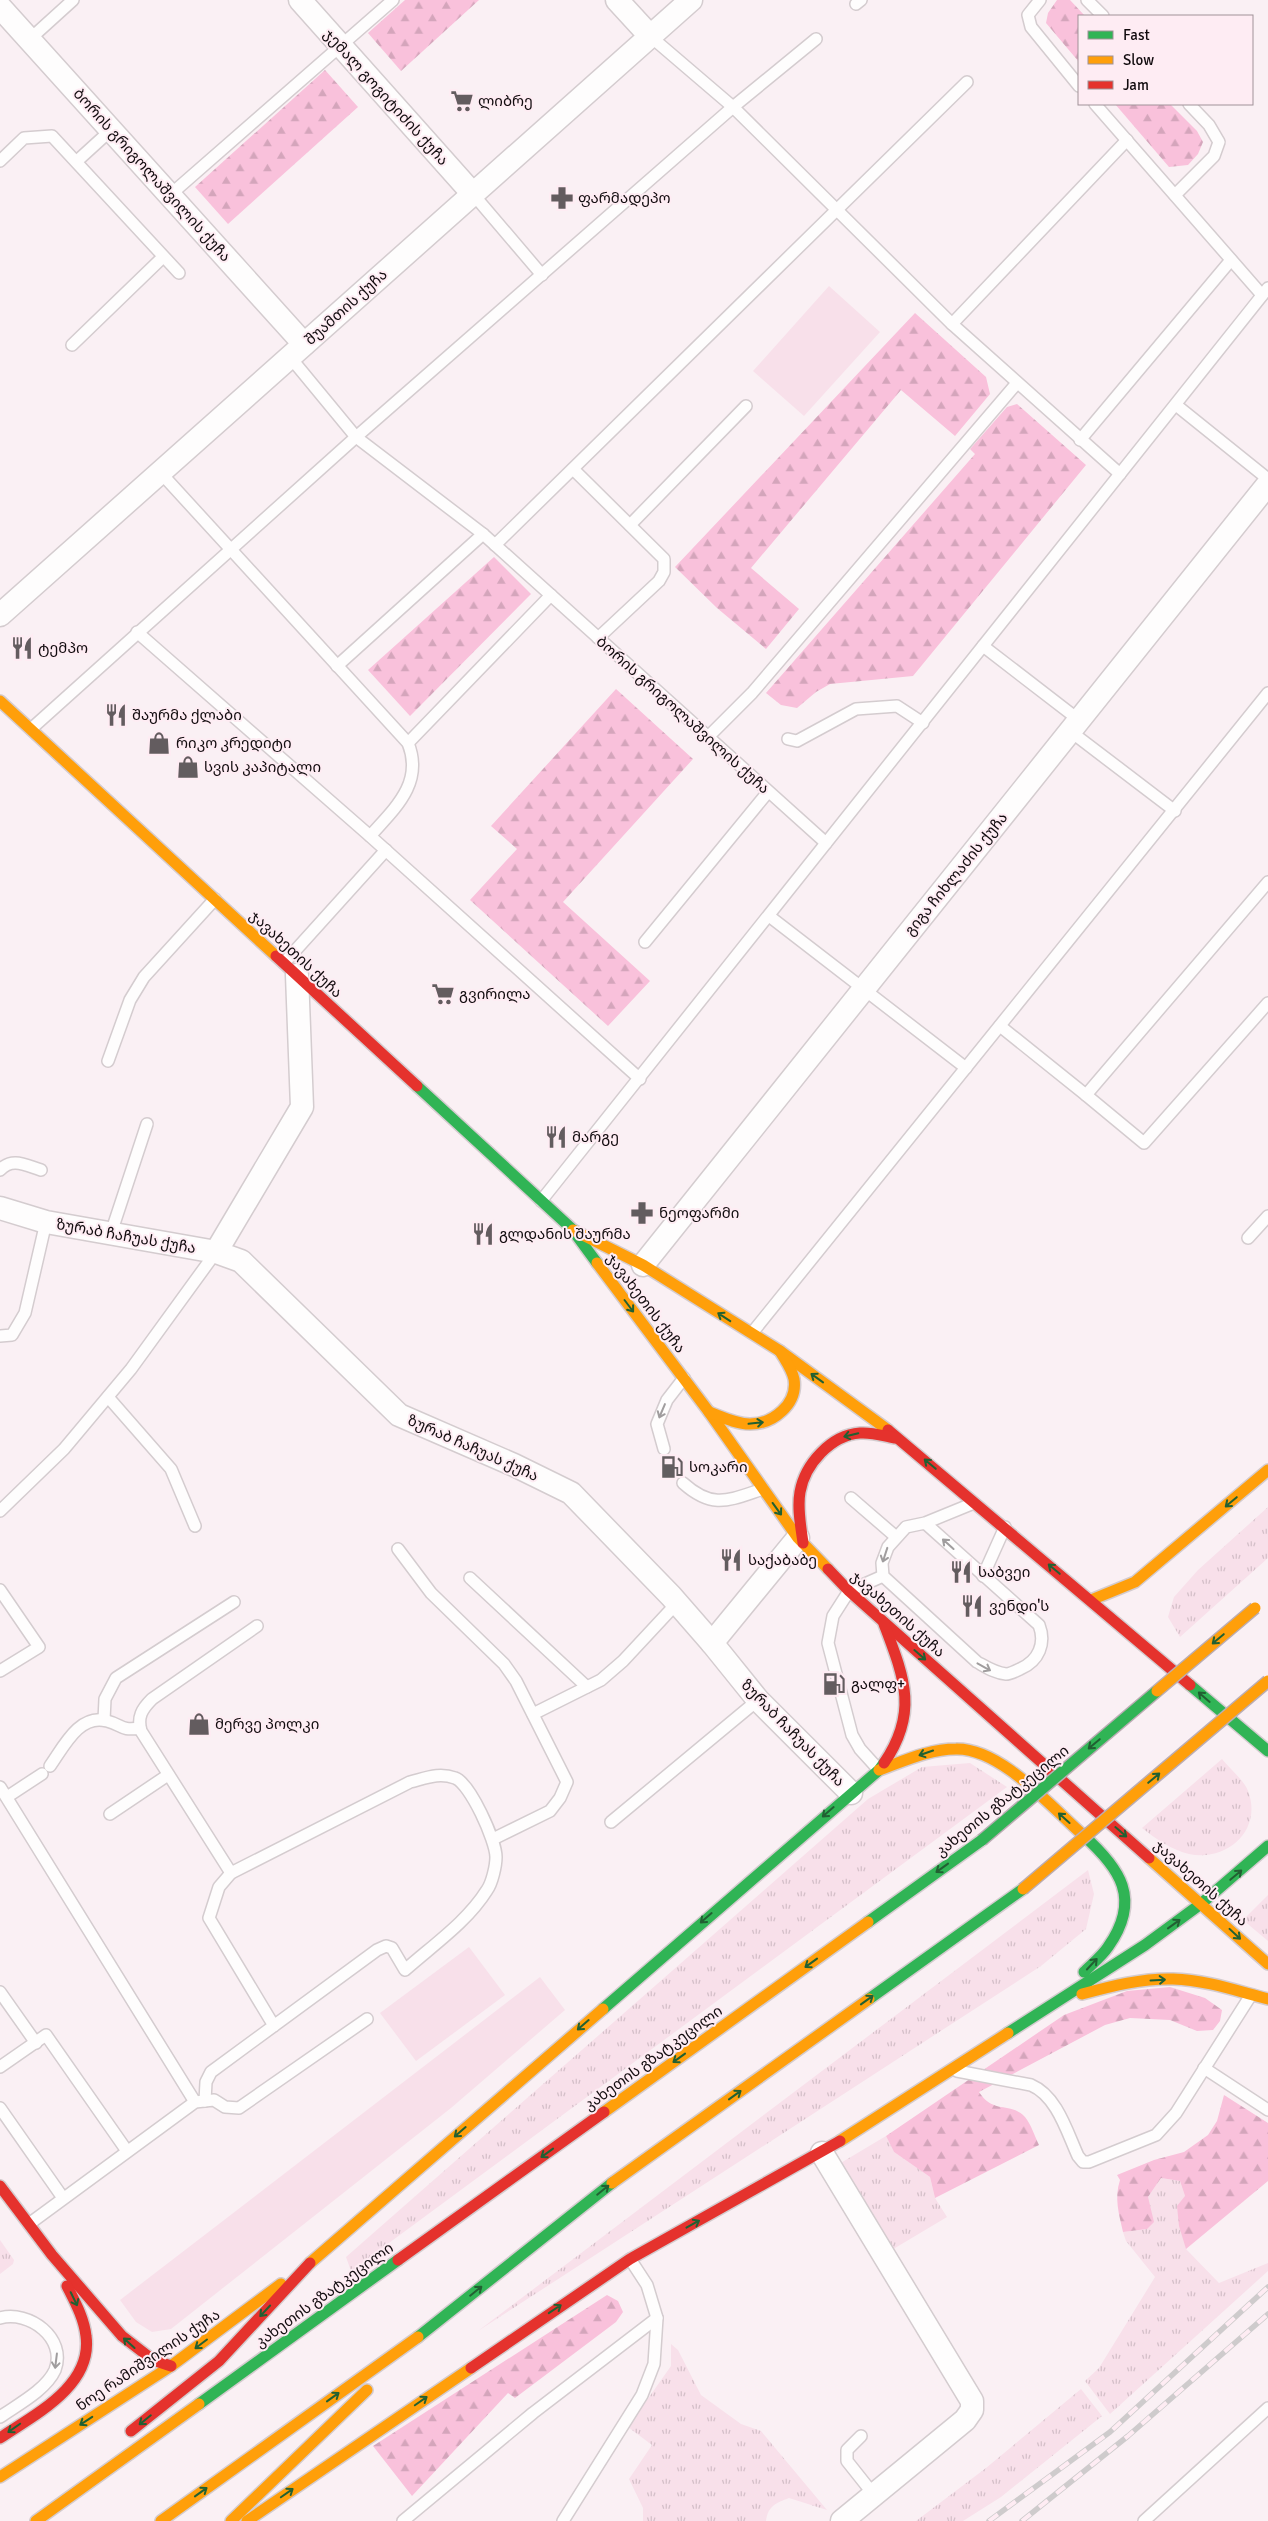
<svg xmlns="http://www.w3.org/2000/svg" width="1268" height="2521" viewBox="0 0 1268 2521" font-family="Signika,'Noto Sans Georgian',sans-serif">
<defs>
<pattern id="grass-tufts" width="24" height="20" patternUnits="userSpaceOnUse" patternTransform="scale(1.25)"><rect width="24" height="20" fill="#f8e0ea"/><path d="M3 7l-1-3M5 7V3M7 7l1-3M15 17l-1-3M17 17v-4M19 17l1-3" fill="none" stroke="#d4bfc8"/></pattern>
<pattern id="forest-firs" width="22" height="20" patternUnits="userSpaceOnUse" patternTransform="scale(1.25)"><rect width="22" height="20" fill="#f9c1db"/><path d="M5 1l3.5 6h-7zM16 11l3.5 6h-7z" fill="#d4a5bb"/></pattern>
</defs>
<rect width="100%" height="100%" fill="#faf0f4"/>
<g fill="url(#grass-tufts)">
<polygon points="1268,1507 1268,1558 1180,1637 1168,1617 1174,1597 1198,1570"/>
<path d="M1222,1759C1229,1768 1244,1780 1248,1791C1263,1830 1227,1862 1189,1854C1172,1850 1156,1839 1142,1828Z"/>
<polygon points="970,1763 1007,1787 351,2271 346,2257 868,1799 922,1767"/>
<polygon points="1088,1870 1094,1894 1086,1929 1041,1966 478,2331"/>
<polygon points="1268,1895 1268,1941 1243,1920"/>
<polygon points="886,2136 894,2152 930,2177 935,2198 947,2217 890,2251 839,2164"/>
<polygon points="1161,2178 1180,2181 1185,2196 1186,2249 1219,2283 1268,2263 1268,2271 1110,2414 1085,2381 1099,2368 1155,2277 1126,2241 1123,2232 1147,2229 1148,2197"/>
<polygon points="0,2240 14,2260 13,2264 0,2274"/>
<path d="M671,2344L678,2350L701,2395L741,2424L761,2431L827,2510L789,2498C776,2503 768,2506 766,2521H643V2508L629,2479L652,2445L628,2427L671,2366Z"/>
<polygon points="1081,2389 1102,2416 1001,2497 963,2521 916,2521 986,2468"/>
</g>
<g fill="url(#forest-firs)">
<polygon points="405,0 479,0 401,71 368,33"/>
<polygon points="1057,0 1070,0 1085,16 1079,16 1079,62 1046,23 1048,13"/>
<polygon points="325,70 358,107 228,224 195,187"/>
<polygon points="1115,104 1170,104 1197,131 1203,142 1198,154 1188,165 1169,167"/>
<polygon points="915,313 986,377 990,394 955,436 901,390 751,568 799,609 766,649 717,608 675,567"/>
<polygon points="1017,404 1086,465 913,676 830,684 816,692 797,708 781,705 766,693 975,454 970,449 1007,407"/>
<polygon points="494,557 531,594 410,716 368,670"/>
<polygon points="616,689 693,759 563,902 650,981 608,1026 470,900 517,849 491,826"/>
<path d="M1170,1987L1205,1998L1222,2010L1220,2021L1213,2030L1197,2031L1170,2020L1130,2018L1105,2025L979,2092C994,2115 1010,2101 1025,2117C1031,2124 1035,2137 1039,2145L935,2198L930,2177L894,2152L886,2136L1064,2015L1127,1991Z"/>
<path d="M1224,2095L1268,2123V2181L1186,2249L1179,2226L1177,2206L1185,2196L1180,2181L1161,2178L1148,2197L1154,2222L1147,2229L1123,2232C1119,2214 1114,2198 1120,2180L1117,2175L1154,2160L1184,2152L1208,2135L1217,2121Z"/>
<polygon points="607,2295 618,2301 623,2312 616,2322 515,2398 508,2393 412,2496 373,2446"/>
</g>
<g fill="#f8e0ea">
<polygon points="829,286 880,332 804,416 753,371"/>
<polygon points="469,1947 505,1995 416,2061 380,2013"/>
<polygon points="540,1977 565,2010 451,2108 171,2329 152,2332 136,2322 120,2300"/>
</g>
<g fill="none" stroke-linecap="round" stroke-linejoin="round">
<defs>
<g id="lane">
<polyline points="1040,0 1028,15 1031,27 1079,86"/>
<polyline points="1087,0 1103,16"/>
<polyline points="856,4 861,0"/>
<polyline points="650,36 733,107 952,324 1120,474"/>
<polyline points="30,39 73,0"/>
<polyline points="1095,104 1262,295"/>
<polyline points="0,161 24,138 52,136 179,273"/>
<polyline points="77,161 111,130"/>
<polyline points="473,194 542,275"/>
<polyline points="170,195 393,0"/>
<polyline points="1175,195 1214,156 1219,142 1209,125 1189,104"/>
<polyline points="952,324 1127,140"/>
<polyline points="72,345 163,257"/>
<polyline points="290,357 356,437 483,534 826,843"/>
<polyline points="1176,405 1268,479"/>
<polyline points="1080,440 1231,260"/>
<polyline points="573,469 664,559 664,572 659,581 598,638"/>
<path d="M160,472L408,743C424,783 395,808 370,836"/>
<polyline points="630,525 746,406"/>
<polyline points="495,545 967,82"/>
<polyline points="137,632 370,836 640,1079"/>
<polyline points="983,646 1079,720"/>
<polyline points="337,666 483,534"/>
<polyline points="31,729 356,437 733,107 816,39"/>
<polyline points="1070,731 1175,811"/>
<polyline points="708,737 752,693 1017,383"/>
<polyline points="788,739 797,741 856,709 897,706 923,723"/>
<polyline points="408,743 551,595"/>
<polyline points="769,916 966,1068"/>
<polyline points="645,942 768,792"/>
<polyline points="284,963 386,850"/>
<polyline points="1000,1026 1086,1095 1268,882"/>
<polyline points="108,1061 130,1000 144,977 215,899"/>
<polyline points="1086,1095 1144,1143 1268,1003"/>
<path d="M0,1170C12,1157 25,1165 41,1170"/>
<polyline points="541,1201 1268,288"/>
<polyline points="111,1233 147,1124"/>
<polyline points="1248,1238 1268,1216"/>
<polyline points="752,1333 1268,693"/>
<polyline points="0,1336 12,1335 25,1313 46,1222"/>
<polyline points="108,1397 171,1469 195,1526"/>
<polyline points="664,1449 657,1424 667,1400 684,1378"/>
<path d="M683,1483C713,1510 729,1500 763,1489"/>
<polyline points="851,1498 895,1536"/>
<polyline points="0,1511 64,1449 131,1369 216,1252"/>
<path d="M925,1523L1039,1625C1046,1643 1039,1661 1020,1669C1016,1671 1010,1674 1006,1674C995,1673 986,1667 977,1662L883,1576L882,1563L888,1547L906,1527L925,1523L974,1503"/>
<polyline points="398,1549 431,1593 504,1664 516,1681 567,1782 560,1798 550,1811 493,1839"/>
<polyline points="983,1576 1005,1527"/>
<polyline points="470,1578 587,1687"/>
<polyline points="0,1590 39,1647 0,1671"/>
<polyline points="533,1714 601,1680 623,1661 677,1603"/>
<polyline points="104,1720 105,1699 116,1678 234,1602"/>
<path d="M50,1766C63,1748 79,1713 107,1721C123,1725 120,1731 140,1728"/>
<polyline points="879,1770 860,1749 852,1735 828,1643 833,1616 849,1591 883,1576"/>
<polyline points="0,1787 195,2102"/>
<polyline points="7,1797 42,1774"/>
<polyline points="110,1814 168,1775"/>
<polyline points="611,1822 758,1700"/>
<path d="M231,1873L141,1731C137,1717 142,1709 152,1699L257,1626"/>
<polyline points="0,1992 36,2043"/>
<polyline points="0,2067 46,2035 127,2151"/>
<polyline points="1204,2068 1268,2110"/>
<path d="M957,2071L1031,2085C1057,2096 1067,2132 1078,2156L1083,2162H1089L1156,2135L1176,2113L1251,1995"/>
<path d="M205,2101L206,2082L211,2072L377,1950L386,1946L392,1948L405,1970C433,1945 467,1922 487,1890C492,1883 496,1866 496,1857C496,1841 470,1783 455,1778C439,1772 426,1778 410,1782L231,1873L219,1887L209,1918L274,2026"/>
<polyline points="0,2108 63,2198"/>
<polyline points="29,2224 195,2102 214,2100 225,2107 239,2108 367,2019"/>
<path d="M0,2318C29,2310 67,2338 55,2370C46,2390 17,2405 0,2417"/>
<polyline points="861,2436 847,2450 847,2461 874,2495"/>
<polyline points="403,2521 533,2413 657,2318"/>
<polyline points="563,2521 642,2395 654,2364 657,2318 647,2285 630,2259"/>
<polyline points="1144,2521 1268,2408"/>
</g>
<g id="street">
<polyline points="300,0 473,194"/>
<polyline points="617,0 650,36"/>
<polyline points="0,7 304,344"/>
<polyline points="0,615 691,0"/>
<polyline points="0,1208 46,1222 216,1252 241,1261 399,1415 514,1465 571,1493 671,1596 712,1643 758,1700 851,1793"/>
<polyline points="216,1252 302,1107 297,975"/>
<polyline points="643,1265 1268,484"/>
<polyline points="712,1643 798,1538"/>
<polyline points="822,2153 972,2401 972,2410 965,2420 842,2521"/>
</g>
<g id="fast">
<polyline points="417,1086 572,1229 597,1263"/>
<polyline points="1190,1685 1268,1751"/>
<path d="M1083,1835C1120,1868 1142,1899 1108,1947C1102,1956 1092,1964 1084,1972"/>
<polyline points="868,1922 982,1840"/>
<polyline points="869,1999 1023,1889"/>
<polyline points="603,2009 879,1770 884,1763"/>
<polyline points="1008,2033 1145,1945 1202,1903 1268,1846"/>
<polyline points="418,2337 612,2183"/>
<polyline points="199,2404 398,2260"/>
</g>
<g id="slow">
<polyline points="0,701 276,956"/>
<polyline points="573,1230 643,1265 780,1351 888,1430"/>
<polyline points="597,1263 709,1412 798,1538 828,1569"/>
<path d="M709,1412C722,1417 736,1424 750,1424C773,1424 798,1404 794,1379C792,1369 785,1360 780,1351"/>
<polyline points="1091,1600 1135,1582 1268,1470"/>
<path d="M879,1770C904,1761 929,1749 956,1749C1001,1748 1050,1806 1083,1835"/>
<polyline points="1149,1858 1268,1964"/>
<path d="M1082,1994C1112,1986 1143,1978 1173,1979C1206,1980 1237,1991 1268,1999"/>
<polyline points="604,2112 868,1922"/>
<polyline points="840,2141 1008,2033"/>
<polyline points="612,2183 869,1999"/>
<polyline points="310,2263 603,2009"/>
<polyline points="0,2477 171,2366 281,2284"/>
<polyline points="36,2521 199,2404"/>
<polyline points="161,2521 418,2337"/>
<polyline points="231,2521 367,2390"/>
<polyline points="247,2521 471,2368"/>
</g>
<g id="jam">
<polyline points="276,956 417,1086"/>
<polyline points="888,1430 1190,1685"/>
<path d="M803,1543C801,1527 797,1509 800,1492C805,1464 831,1435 860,1433C872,1432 884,1436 895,1438"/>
<polyline points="828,1569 849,1591 1149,1858"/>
<path d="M884,1763C919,1712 904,1677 884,1624"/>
<polyline points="0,2186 52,2255 122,2336 153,2360 171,2366"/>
<polyline points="398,2260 604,2112"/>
<polyline points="471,2368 630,2259 840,2141"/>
<polyline points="131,2431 219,2361 310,2263"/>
<path d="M0,2438C34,2415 93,2386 86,2336C84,2318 75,2302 67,2286"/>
</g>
</defs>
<use href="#lane" stroke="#d4cccf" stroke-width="14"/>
<use href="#street" stroke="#d4cccf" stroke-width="25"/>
<use href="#fast" stroke="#d4cccf" stroke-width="14"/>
<use href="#slow" stroke="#d4cccf" stroke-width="14"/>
<use href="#jam" stroke="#d4cccf" stroke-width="14"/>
<use href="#lane" stroke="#fefdfd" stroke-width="11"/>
<use href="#street" stroke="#fefdfd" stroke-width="22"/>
<use href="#fast" stroke="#30b455" stroke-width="11"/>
<use href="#slow" stroke="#ff9f0a" stroke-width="11"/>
<use href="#jam" stroke="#e5322d" stroke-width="11"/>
<defs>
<g id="rail">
<polyline points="989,2521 1110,2432 1268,2287"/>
<polyline points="1022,2521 1128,2436 1268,2314"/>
</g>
</defs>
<use href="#rail" stroke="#cecbcc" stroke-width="5.5"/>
<use href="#rail" stroke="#feecf3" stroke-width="4" stroke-dasharray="11" stroke-linecap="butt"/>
<defs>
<polyline id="fast-bridge" points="982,1840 1157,1691"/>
<g id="slow-bridge">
<polyline points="1157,1691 1255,1608"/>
<polyline points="1023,1889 1268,1681"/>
</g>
</defs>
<use href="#fast-bridge" stroke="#bbadb4" stroke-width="14" stroke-linecap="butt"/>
<use href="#slow-bridge" stroke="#bbadb4" stroke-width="14" stroke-linecap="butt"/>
<use href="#fast-bridge" stroke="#30b455" stroke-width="11"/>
<use href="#slow-bridge" stroke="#ff9f0a" stroke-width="11"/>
</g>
<defs><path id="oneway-shaft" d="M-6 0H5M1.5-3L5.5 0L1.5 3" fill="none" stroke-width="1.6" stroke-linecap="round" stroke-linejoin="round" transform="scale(1.25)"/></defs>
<g stroke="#216032">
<use href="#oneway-shaft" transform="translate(629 1306) rotate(53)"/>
<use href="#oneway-shaft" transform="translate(724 1317) rotate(-147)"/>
<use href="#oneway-shaft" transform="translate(817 1378) rotate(-144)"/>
<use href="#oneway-shaft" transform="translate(756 1423) rotate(-6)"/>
<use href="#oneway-shaft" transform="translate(851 1435) rotate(166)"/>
<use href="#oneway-shaft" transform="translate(930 1464) rotate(-140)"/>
<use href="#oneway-shaft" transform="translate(1231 1502) rotate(140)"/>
<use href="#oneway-shaft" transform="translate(777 1509) rotate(54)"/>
<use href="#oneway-shaft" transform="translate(1054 1569) rotate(-140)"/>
<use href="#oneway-shaft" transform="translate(1218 1639) rotate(140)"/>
<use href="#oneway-shaft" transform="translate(920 1655) rotate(41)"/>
<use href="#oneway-shaft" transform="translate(1204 1697) rotate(-139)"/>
<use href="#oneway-shaft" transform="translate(1094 1744) rotate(140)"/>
<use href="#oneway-shaft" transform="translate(926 1753) rotate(161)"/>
<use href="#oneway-shaft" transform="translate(1154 1778) rotate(-40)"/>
<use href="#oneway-shaft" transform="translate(828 1812) rotate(139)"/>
<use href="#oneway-shaft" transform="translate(1064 1818) rotate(-138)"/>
<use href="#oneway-shaft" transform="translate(1121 1832) rotate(41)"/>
<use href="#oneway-shaft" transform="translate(942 1868) rotate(144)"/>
<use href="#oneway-shaft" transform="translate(1236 1875) rotate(-40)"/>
<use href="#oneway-shaft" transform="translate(706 1918) rotate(139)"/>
<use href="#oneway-shaft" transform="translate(1174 1924) rotate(-36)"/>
<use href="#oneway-shaft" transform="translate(1235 1934) rotate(43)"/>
<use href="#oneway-shaft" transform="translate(811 1963) rotate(144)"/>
<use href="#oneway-shaft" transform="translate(1092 1964) rotate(-47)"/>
<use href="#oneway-shaft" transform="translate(1158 1980) rotate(-3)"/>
<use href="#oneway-shaft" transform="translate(867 2000) rotate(-36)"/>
<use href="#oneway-shaft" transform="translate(583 2025) rotate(139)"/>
<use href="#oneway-shaft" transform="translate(679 2058) rotate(144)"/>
<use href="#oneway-shaft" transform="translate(735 2095) rotate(-36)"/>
<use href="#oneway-shaft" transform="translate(460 2132) rotate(139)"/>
<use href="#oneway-shaft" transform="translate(547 2153) rotate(144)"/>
<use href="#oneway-shaft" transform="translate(603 2190) rotate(-39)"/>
<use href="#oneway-shaft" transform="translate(693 2224) rotate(-29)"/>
<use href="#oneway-shaft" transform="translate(476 2291) rotate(-39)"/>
<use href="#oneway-shaft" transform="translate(74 2299) rotate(64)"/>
<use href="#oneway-shaft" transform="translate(555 2309) rotate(-34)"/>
<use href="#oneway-shaft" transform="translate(265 2311) rotate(133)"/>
<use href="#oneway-shaft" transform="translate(129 2343) rotate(-138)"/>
<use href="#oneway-shaft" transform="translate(201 2344) rotate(143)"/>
<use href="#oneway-shaft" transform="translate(333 2397) rotate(-36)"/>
<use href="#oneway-shaft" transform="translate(421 2401) rotate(-35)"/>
<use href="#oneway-shaft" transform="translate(145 2420) rotate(141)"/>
<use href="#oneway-shaft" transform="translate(86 2421) rotate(147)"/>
<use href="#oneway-shaft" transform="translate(14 2428) rotate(145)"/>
<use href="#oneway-shaft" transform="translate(201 2492) rotate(-36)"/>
<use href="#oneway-shaft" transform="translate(287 2493) rotate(-35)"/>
</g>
<g stroke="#a09d9e">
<use href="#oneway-shaft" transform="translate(662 1411) rotate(113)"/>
<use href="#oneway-shaft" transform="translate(948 1544) rotate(-138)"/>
<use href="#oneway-shaft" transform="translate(885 1555) rotate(108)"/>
<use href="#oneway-shaft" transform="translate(984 1667) rotate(29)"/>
<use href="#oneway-shaft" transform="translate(56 2361) rotate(97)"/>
</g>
<defs>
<symbol id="supermarket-bare" viewBox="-9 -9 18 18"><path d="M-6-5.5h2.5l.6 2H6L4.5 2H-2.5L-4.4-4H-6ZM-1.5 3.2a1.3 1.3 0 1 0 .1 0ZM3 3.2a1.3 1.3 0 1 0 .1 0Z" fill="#635c5f" stroke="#feecf3" stroke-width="2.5" paint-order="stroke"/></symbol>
<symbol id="pharmacy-bare" viewBox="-9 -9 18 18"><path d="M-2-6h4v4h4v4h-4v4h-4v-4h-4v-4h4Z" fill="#635c5f" stroke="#feecf3" stroke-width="2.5" paint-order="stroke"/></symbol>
<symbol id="restaurant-bare" viewBox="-9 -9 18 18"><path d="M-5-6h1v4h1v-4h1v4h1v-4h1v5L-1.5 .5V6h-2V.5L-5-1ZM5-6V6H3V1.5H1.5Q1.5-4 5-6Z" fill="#635c5f" stroke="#feecf3" stroke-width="2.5" paint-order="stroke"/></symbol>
<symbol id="shop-bare" viewBox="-9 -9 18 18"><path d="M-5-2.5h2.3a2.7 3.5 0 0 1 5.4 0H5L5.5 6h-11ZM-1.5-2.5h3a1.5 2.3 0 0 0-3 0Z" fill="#635c5f" stroke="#feecf3" stroke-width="2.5" paint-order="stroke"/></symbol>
<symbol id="fuel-bare" viewBox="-9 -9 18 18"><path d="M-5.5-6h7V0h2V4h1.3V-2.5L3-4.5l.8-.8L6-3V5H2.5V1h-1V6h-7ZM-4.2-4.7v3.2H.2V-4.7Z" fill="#635c5f" stroke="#feecf3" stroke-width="2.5" paint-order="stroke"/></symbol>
</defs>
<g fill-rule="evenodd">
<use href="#supermarket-bare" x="446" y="85" width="32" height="32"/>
<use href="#pharmacy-bare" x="546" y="182" width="32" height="32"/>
<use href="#restaurant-bare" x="6" y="632" width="32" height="32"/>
<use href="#restaurant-bare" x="100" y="699" width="32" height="32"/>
<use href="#shop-bare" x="143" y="727" width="32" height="32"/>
<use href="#shop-bare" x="172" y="751" width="32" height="32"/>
<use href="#supermarket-bare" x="427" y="978" width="32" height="32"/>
<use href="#restaurant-bare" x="540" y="1121" width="32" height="32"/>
<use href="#pharmacy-bare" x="626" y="1197" width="32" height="32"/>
<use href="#restaurant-bare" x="467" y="1218" width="32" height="32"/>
<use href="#fuel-bare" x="656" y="1451" width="32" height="32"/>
<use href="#restaurant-bare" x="715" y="1544" width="32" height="32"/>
<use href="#restaurant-bare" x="945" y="1556" width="32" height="32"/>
<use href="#restaurant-bare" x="956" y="1590" width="32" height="32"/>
<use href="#fuel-bare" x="818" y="1668" width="32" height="32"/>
<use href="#shop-bare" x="183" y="1708" width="32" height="32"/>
</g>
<g text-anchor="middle" stroke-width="4" stroke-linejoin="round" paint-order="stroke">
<g font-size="15" fill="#120c0f" stroke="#feecf3">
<text transform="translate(386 97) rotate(48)" y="5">ჯემალ გოგიტიძის ქუჩა</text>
<text transform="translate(152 175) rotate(48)" y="5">ბორის გრიგოლაშვილის ქუჩა</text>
<text transform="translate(346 307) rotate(-42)" y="5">შუამთის ქუჩა</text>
<text transform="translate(683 715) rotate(42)" y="5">ბორის გრიგოლაშვილის ქუჩა</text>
<text transform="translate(956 874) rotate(-51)" y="5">გიგა ჩიხლაძის ქუჩა</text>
<text transform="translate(296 954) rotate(43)" y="5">ჯავახეთის ქუჩა</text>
<text transform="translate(126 1236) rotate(10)" y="5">ზურაბ ჩაჩუას ქუჩა</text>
<text transform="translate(646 1303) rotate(53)" y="5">ჯავახეთის ქუჩა</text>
<text transform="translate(473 1448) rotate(24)" y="5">ზურაბ ჩაჩუას ქუჩა</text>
<text transform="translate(898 1614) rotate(42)" y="5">ჯავახეთის ქუჩა</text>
<text transform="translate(793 1733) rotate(46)" y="5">ზურაბ ჩაჩუას ქუჩა</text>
<text transform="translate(1002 1801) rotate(-39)" y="5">კახეთის გზატკეცილი</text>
<text transform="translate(1201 1883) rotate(42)" y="5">ჯავახეთის ქუჩა</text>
<text transform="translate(653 2058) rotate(-36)" y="5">კახეთის გზატკეცილი</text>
<text transform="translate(324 2295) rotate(-36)" y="5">კახეთის გზატკეცილი</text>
<text transform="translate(148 2360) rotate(-34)" y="5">ნოე რამიშვილის ქუჩა</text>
</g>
<g font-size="15" fill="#120c0f" stroke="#feecf3" text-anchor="start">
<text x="478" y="106">ლიბრე</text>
<text x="578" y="203">ფარმადეპო</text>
<text x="38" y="653">ტემპო</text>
<text x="132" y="720">შაურმა ქლაბი</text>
<text x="176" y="748">რიკო კრედიტი</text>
<text x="204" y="772">სვის კაპიტალი</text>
<text x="459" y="999">გვირილა</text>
<text x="572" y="1142">მარგე</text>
<text x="659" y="1218">ნეოფარმი</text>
<text x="499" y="1239">გლდანის შაურმა</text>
<text x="689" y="1472">სოკარი</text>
<text x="748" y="1565">საქაბაბე</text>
<text x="978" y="1577">საბვეი</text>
<text x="989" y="1611">ვენდი'ს</text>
<text x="851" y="1689">გალფ+</text>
<text x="215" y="1729">მერვე პოლკი</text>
</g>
</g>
<rect x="1078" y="15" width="175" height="90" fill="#feecf3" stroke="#a09298"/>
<rect x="1088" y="31" width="25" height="8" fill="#30b455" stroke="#a09298"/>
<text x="1123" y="40" font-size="15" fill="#120c0f">Fast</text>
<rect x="1088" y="56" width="25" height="8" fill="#ff9f0a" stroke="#a09298"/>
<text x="1123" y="65" font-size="15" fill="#120c0f">Slow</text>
<rect x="1088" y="81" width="25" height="8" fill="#e5322d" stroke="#a09298"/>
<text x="1123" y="90" font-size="15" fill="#120c0f">Jam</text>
</svg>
